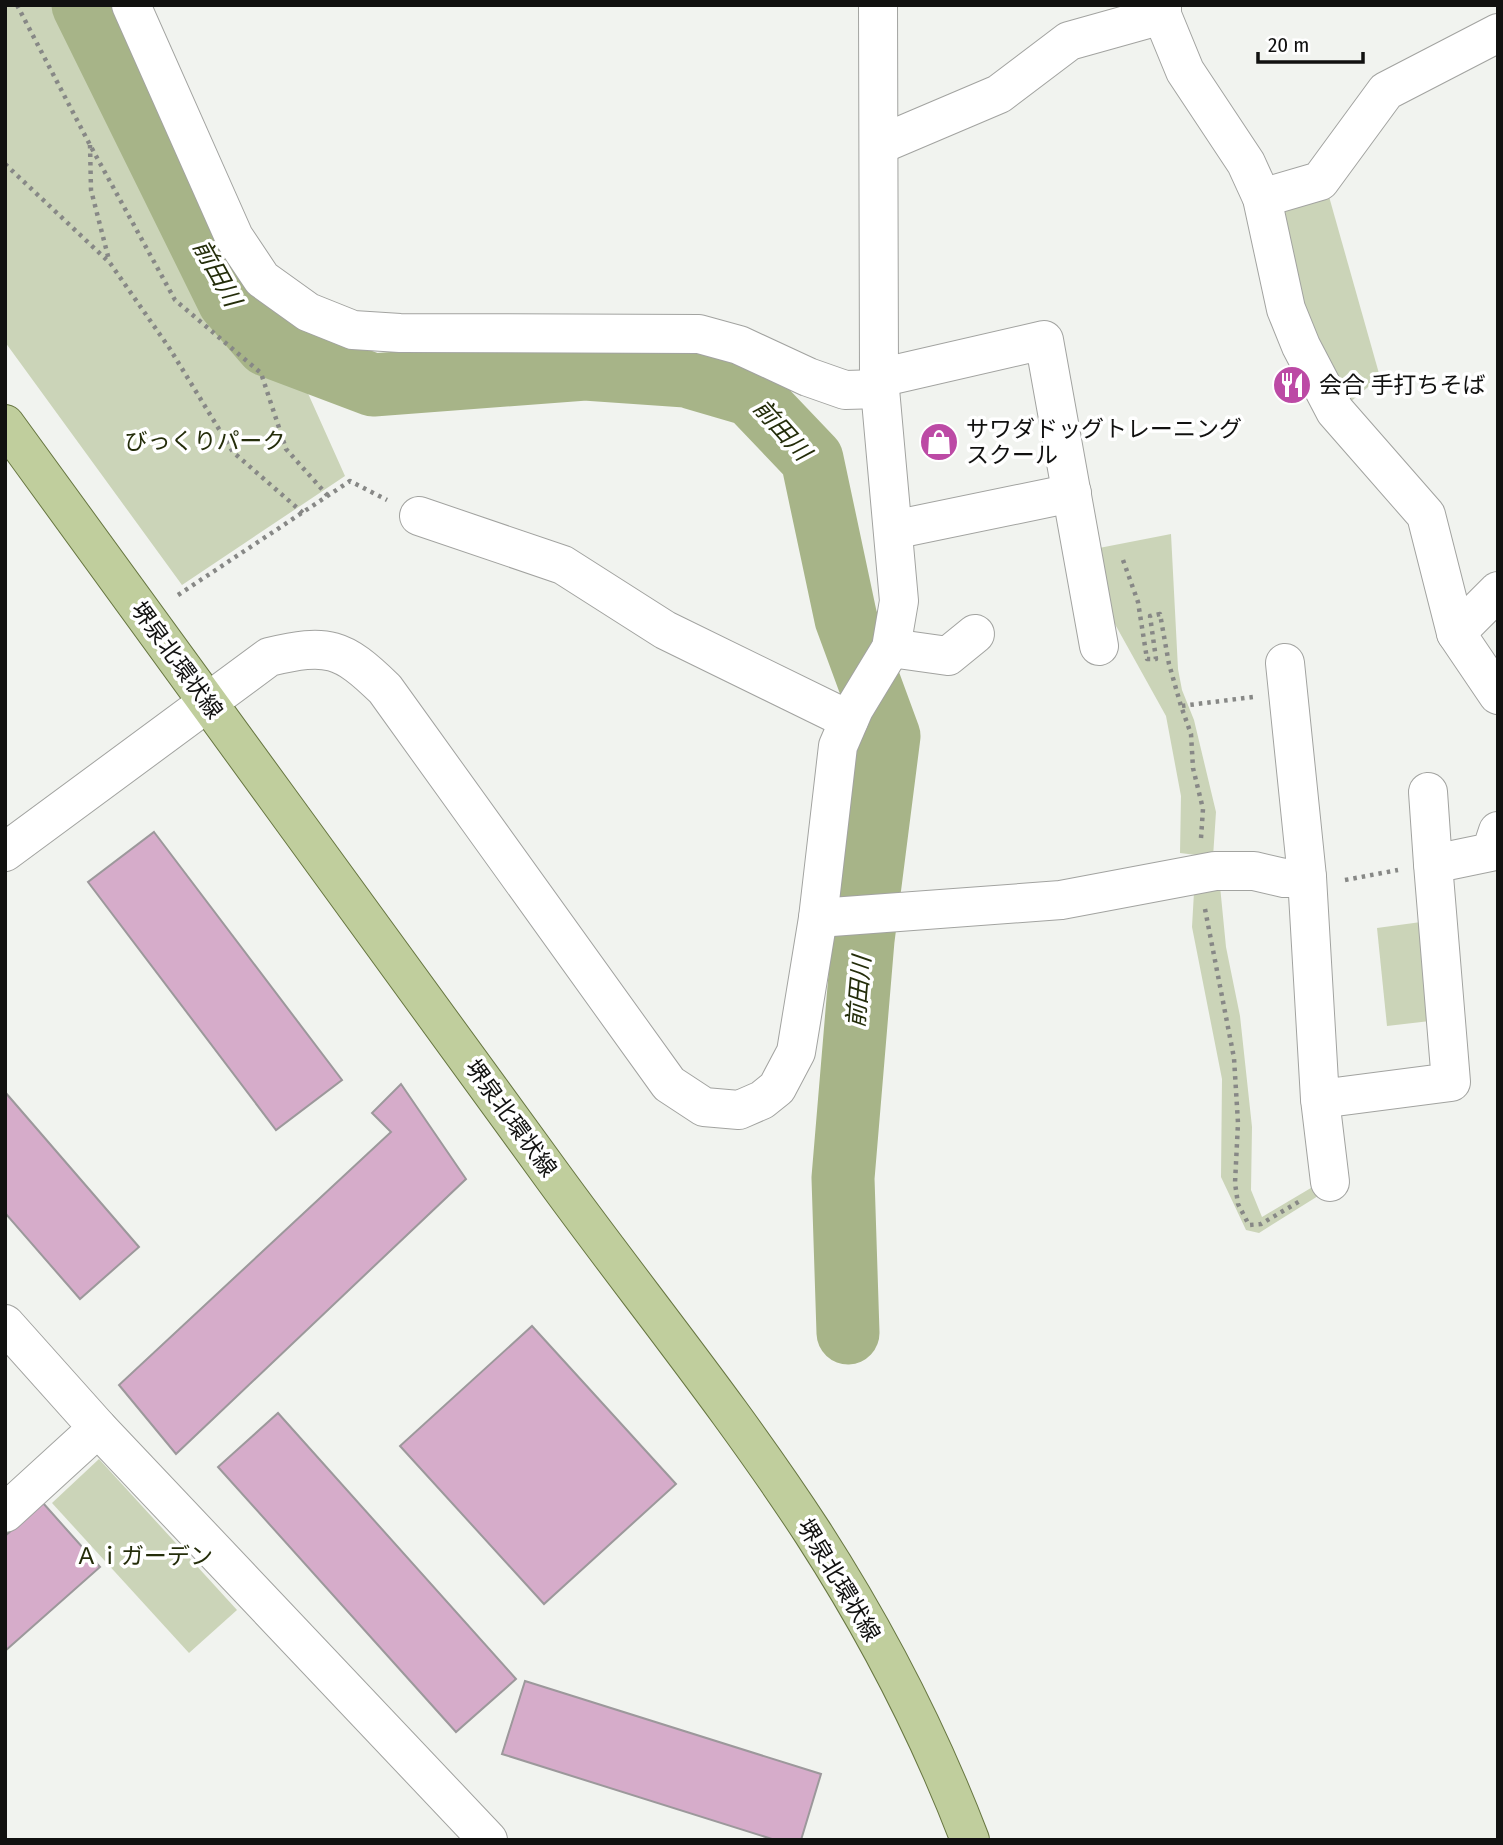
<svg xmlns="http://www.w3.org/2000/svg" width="1503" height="1845" viewBox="0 0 1503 1845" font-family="'Fira Sans Condensed','Noto Sans JP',sans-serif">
<rect width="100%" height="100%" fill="#f1f3ef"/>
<g fill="#cbd4b8">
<polygon points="5,5 71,5 207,292 248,345 302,380 345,476 182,585 5,342"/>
<polygon points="1328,193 1380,377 1349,403 1314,343 1275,210"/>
<polygon points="1171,534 1178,669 1182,690 1194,720 1216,812 1213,857 1180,853 1181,796 1166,716 1106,608 1094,549"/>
<polygon points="1220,886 1226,947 1240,1016 1252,1127 1251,1190 1262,1217 1321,1182 1326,1191 1259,1233 1246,1230 1221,1177 1222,1079 1192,927 1194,892"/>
<polygon points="1421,922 1430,1021 1387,1026 1377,928"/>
<polygon points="99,1459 237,1610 189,1653 52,1503"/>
</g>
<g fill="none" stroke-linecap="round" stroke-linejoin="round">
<polyline stroke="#a7b488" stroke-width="63" points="83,5 229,301 267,345 373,385 585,369 686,376 751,395 812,459 846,619 889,736 863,940 843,1178 848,1333"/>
</g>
<g fill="#d6acca" stroke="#9c989b" stroke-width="2">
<polygon points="154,832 342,1080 276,1130 88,882"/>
<polygon points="401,1084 466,1179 176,1454 119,1385 391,1132 372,1113"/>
<polygon points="5,1092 139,1247 80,1299 5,1213"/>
<polygon points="532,1326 676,1484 544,1604 400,1446"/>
<polygon points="278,1413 516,1679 456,1732 218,1467"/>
<polygon points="43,1503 100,1567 5,1651 5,1536"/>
<polygon points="525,1681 821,1774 801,1840 775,1840 502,1754"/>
</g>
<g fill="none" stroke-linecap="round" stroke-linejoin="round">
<defs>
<g id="minor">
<polyline points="131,5 234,237 262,279 308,312 353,330 400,333 699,334 739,345 808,377 845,390 880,389"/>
<polyline points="1162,5 1162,15 1185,71 1246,163 1262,198 1286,309 1301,346 1335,411 1426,515 1456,633 1498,695"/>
<polyline points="879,145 999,94 1069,41 1162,15"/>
<polyline points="1262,198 1320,181 1386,91 1498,33"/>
<polyline points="879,378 1044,340 1099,646"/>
<polyline points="419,516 563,565 665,630 849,720"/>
<polyline points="893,530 1072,493"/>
<polyline points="1456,633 1498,591"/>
<polyline points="891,648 948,656 975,634"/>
<polyline points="1285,663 1307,877"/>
<polyline points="1428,792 1433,864"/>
<path d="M5,852L269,657C328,643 342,647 385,689L669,1084L704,1107L739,1110L762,1100L777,1088L796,1052L818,918L838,746L854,709L891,648L899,601L879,378L878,5"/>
<polyline points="818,918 1061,900 1215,871 1254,871 1284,878 1307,877 1320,1099 1451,1082 1433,864 1491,852 1498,831"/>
<polyline points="1320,1099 1330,1182"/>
<polyline points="5,1324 98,1428 488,1840"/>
<polyline points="5,1513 98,1428"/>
</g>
<path id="major" d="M5,424C188,675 371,927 554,1178C640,1296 733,1410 813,1533C875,1629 929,1733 970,1840"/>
</defs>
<use href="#minor" stroke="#a2a3a0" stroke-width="40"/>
<use href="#major" stroke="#677641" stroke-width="40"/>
<g stroke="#878886" stroke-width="4.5" stroke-dasharray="3.5 5" stroke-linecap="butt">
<polyline points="17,5 90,145 175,300 261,373 286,449 328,496"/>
<polyline points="90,145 91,190 109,260"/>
<polyline points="5,164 110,263 170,349 233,452 303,513"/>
<polyline points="1123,560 1138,602 1147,659 1156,659 1150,616 1160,614 1169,664 1181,706"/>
<polyline points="178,595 350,481 387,500"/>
<polyline points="1201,838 1203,809 1193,768 1191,734 1181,706 1253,697"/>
<polyline points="1345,880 1398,870"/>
<polyline points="1205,909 1234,1058 1238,1123 1235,1183 1238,1204 1249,1225 1261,1224 1300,1201"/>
</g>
<use href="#minor" stroke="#fff" stroke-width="38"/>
<use href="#major" stroke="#c0ce9d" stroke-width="38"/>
</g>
<defs>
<symbol id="restaurant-disc" viewBox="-11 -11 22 22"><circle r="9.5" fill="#bc4aa5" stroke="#fff"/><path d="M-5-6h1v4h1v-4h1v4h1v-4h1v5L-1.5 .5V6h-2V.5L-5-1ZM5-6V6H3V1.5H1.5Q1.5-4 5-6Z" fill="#fff"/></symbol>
<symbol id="shop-disc" viewBox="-11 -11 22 22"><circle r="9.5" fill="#bc4aa5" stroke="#fff"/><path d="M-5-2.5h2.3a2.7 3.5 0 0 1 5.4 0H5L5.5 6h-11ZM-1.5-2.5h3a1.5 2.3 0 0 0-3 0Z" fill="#fff"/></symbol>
</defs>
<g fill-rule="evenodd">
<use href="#restaurant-disc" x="1270" y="363" width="44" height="44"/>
<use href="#shop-disc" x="917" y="420" width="44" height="44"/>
</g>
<g text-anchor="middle" stroke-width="7" stroke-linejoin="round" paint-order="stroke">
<g font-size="23" fill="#111110" stroke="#fff" text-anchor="start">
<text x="1319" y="393">会合 手打ちそば</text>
<text x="966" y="437">サワダドッグトレーニング<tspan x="966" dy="26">スクール</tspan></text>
</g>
<g font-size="23" fill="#242d0a" stroke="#fff">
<text x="205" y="449">びっくりパーク</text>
<text x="144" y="1564">Ａｉガーデン</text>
</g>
<g font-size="23" fill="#111110" stroke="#fff">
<text transform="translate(177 660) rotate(54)" y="8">堺泉北環状線</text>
<text transform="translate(511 1118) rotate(54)" y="8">堺泉北環状線</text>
<text transform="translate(839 1580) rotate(59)" y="8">堺泉北環状線</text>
</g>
<g font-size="24" font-style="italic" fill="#242d0a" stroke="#fff">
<text transform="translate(217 273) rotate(61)" y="8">前田川</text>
<text transform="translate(782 430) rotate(48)" y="8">前田川</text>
<text transform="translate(859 992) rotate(-85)" y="8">前田川</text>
</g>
</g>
<rect width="1503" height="1845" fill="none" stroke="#111110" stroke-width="14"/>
<path d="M1258 52v10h105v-10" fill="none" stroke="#111110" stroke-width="3.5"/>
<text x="1268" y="52" font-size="21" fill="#111110" stroke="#ffffff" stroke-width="5" paint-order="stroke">20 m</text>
</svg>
